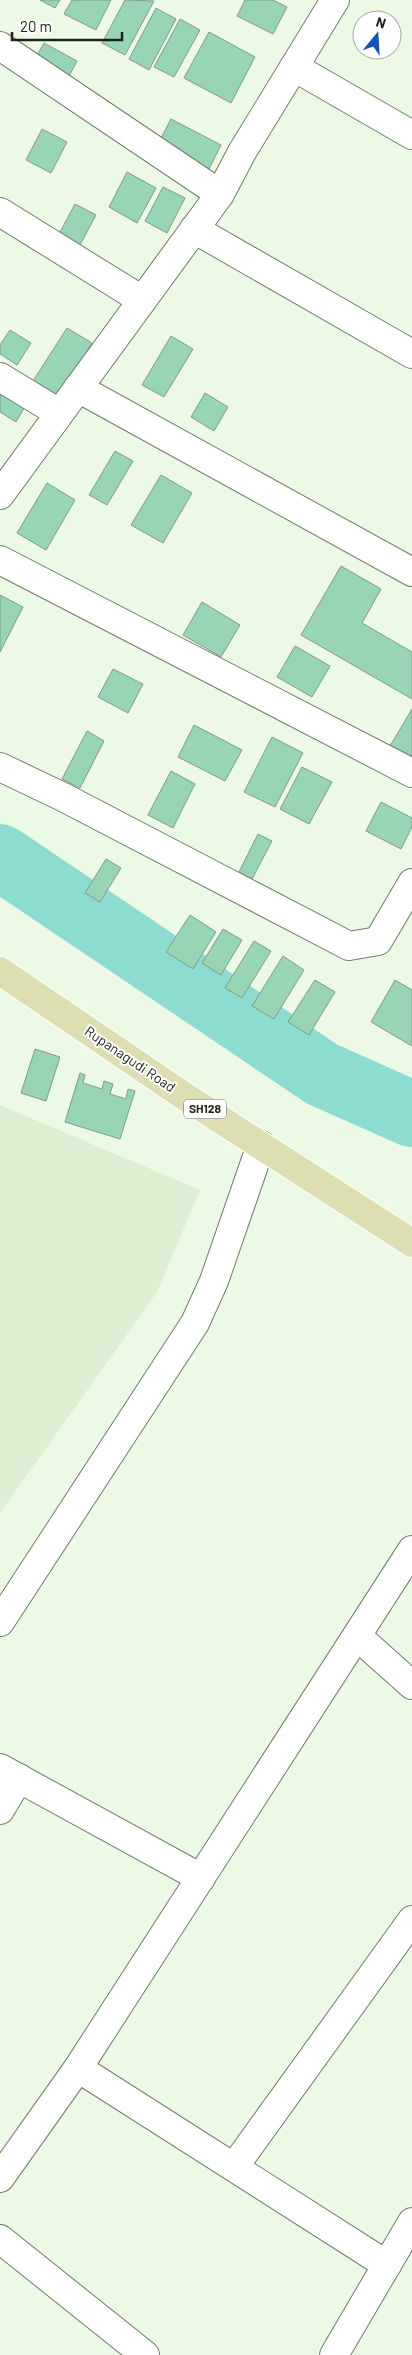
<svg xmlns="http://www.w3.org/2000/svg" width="412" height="2355" viewBox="0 0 412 2355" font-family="Barlow,sans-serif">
<rect width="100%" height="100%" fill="#ecfae5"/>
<polygon fill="#dcefd3" points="0,1105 200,1190 157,1292 0,1513"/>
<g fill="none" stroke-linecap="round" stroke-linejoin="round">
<polyline stroke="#8ddcd2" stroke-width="66" points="0,857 322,1074 412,1114"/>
</g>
<g fill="#97d5b4" stroke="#849a8d">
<polygon points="40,0 60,0 55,8"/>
<polygon points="72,0 111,0 96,30 64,14"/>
<polygon points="125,0 154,1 125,55 102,43"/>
<polygon points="245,0 273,0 287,7 273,34 237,16"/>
<polygon points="156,8 176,19 149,70 129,59"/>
<polygon points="180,19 200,30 174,77 154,67"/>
<polygon points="209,32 255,57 231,103 184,78"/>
<polygon points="44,43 77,61 66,82 32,64"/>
<polygon points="171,119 221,145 208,171 158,144"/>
<polygon points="42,129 67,142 51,173 26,160"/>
<polygon points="127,172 156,188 137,223 109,207"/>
<polygon points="163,187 185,198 167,233 145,221"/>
<polygon points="75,204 96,215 80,245 59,234"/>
<polygon points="67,328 92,343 58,396 33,381"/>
<polygon points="10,330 31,343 17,365 0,354 0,345"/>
<polygon points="171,336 193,349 164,397 142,385"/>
<polygon points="205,393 228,407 214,431 191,417"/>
<polygon points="0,394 24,408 16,422 0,412"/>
<polygon points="115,451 133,461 107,505 89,495"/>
<polygon points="161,475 192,493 163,543 131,525"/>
<polygon points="47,483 75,500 46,550 17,533"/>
<polygon points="341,566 381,589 362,623 412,652 412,699 301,635"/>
<polygon points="0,595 23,607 0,652"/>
<polygon points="202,602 240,625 221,657 183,635"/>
<polygon points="295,646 330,666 312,697 277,677"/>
<polygon points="113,669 143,684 128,713 98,697"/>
<polygon points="412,709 412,758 390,746"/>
<polygon points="194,725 242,750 225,781 178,757"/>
<polygon points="87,731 104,741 80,788 62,779"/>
<polygon points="272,737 303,753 275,807 244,792"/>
<polygon points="302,767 332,782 309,824 280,809"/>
<polygon points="171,771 195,784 173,828 148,815"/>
<polygon points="381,802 412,818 412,827 401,849 366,831"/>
<polygon points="258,834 272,841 252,879 239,872"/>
<polygon points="106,859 121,868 100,902 85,893"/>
<polygon points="190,915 216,932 193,969 166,952"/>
<polygon points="223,929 242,940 221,975 202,963"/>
<polygon points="254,941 271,951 242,998 225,988"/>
<polygon points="283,956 304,970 274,1019 252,1006"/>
<polygon points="315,980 335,992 309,1035 288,1022"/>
<polygon points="395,980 412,990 412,1046 371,1022"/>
<polygon points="35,1049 60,1057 46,1101 21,1093"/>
<polygon points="80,1073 85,1075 83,1083 102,1089 104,1081 113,1084 110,1094 126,1099 128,1089 135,1091 120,1139 65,1122"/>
</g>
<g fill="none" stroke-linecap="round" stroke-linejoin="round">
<defs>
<g id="street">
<polyline points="0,46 220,194"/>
<polyline points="294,67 412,135"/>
<polyline points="0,212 142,300"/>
<polyline points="194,229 412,354"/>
<polyline points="0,377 59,413"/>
<polyline points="78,388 412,572"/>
<polyline points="0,495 220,194 242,152 335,0"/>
<polyline points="0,560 412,773"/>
<polyline points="0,767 63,797 349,946 378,941 412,883"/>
<polyline points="0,1622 195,1323 214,1281 261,1145"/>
<polyline points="357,1636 412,1685"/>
<polyline points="0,1768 201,1878"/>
<polyline points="0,1810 19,1778"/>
<polyline points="78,2068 387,2265"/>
<polyline points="234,2167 412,1920"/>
<polyline points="0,2178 78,2068 412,1550"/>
<polyline points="0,2239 145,2355"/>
<polyline points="334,2355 412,2222"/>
</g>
<polyline id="primary" points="0,971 184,1096 412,1243"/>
</defs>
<use href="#street" stroke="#707c6a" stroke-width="30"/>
<use href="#primary" stroke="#fff" stroke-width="30"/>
<use href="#street" stroke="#fff" stroke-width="28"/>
<use href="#primary" stroke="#dddfb3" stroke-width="28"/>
</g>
<g text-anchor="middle" stroke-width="4" stroke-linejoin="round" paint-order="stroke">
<rect fill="#fff" stroke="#626560" stroke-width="1" x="184" y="1099.5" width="42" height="19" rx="4"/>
<g font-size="12" font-weight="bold" fill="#1e231c">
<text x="205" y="1113">SH128</text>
</g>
<g font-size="14" fill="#1e231c" stroke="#fff">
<text transform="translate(130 1059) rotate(34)" y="5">Rupanagudi Road</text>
</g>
</g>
<g transform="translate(377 35) rotate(18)"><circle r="24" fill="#ffffff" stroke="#a5a7a4"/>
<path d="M0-4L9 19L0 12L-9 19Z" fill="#1352bd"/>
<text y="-8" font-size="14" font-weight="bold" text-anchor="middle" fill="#1e231c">N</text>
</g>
<path d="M12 32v8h110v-8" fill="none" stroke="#1e231c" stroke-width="2.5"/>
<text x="20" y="32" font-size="15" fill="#1e231c" stroke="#ffffff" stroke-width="4" paint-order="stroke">20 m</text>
</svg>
